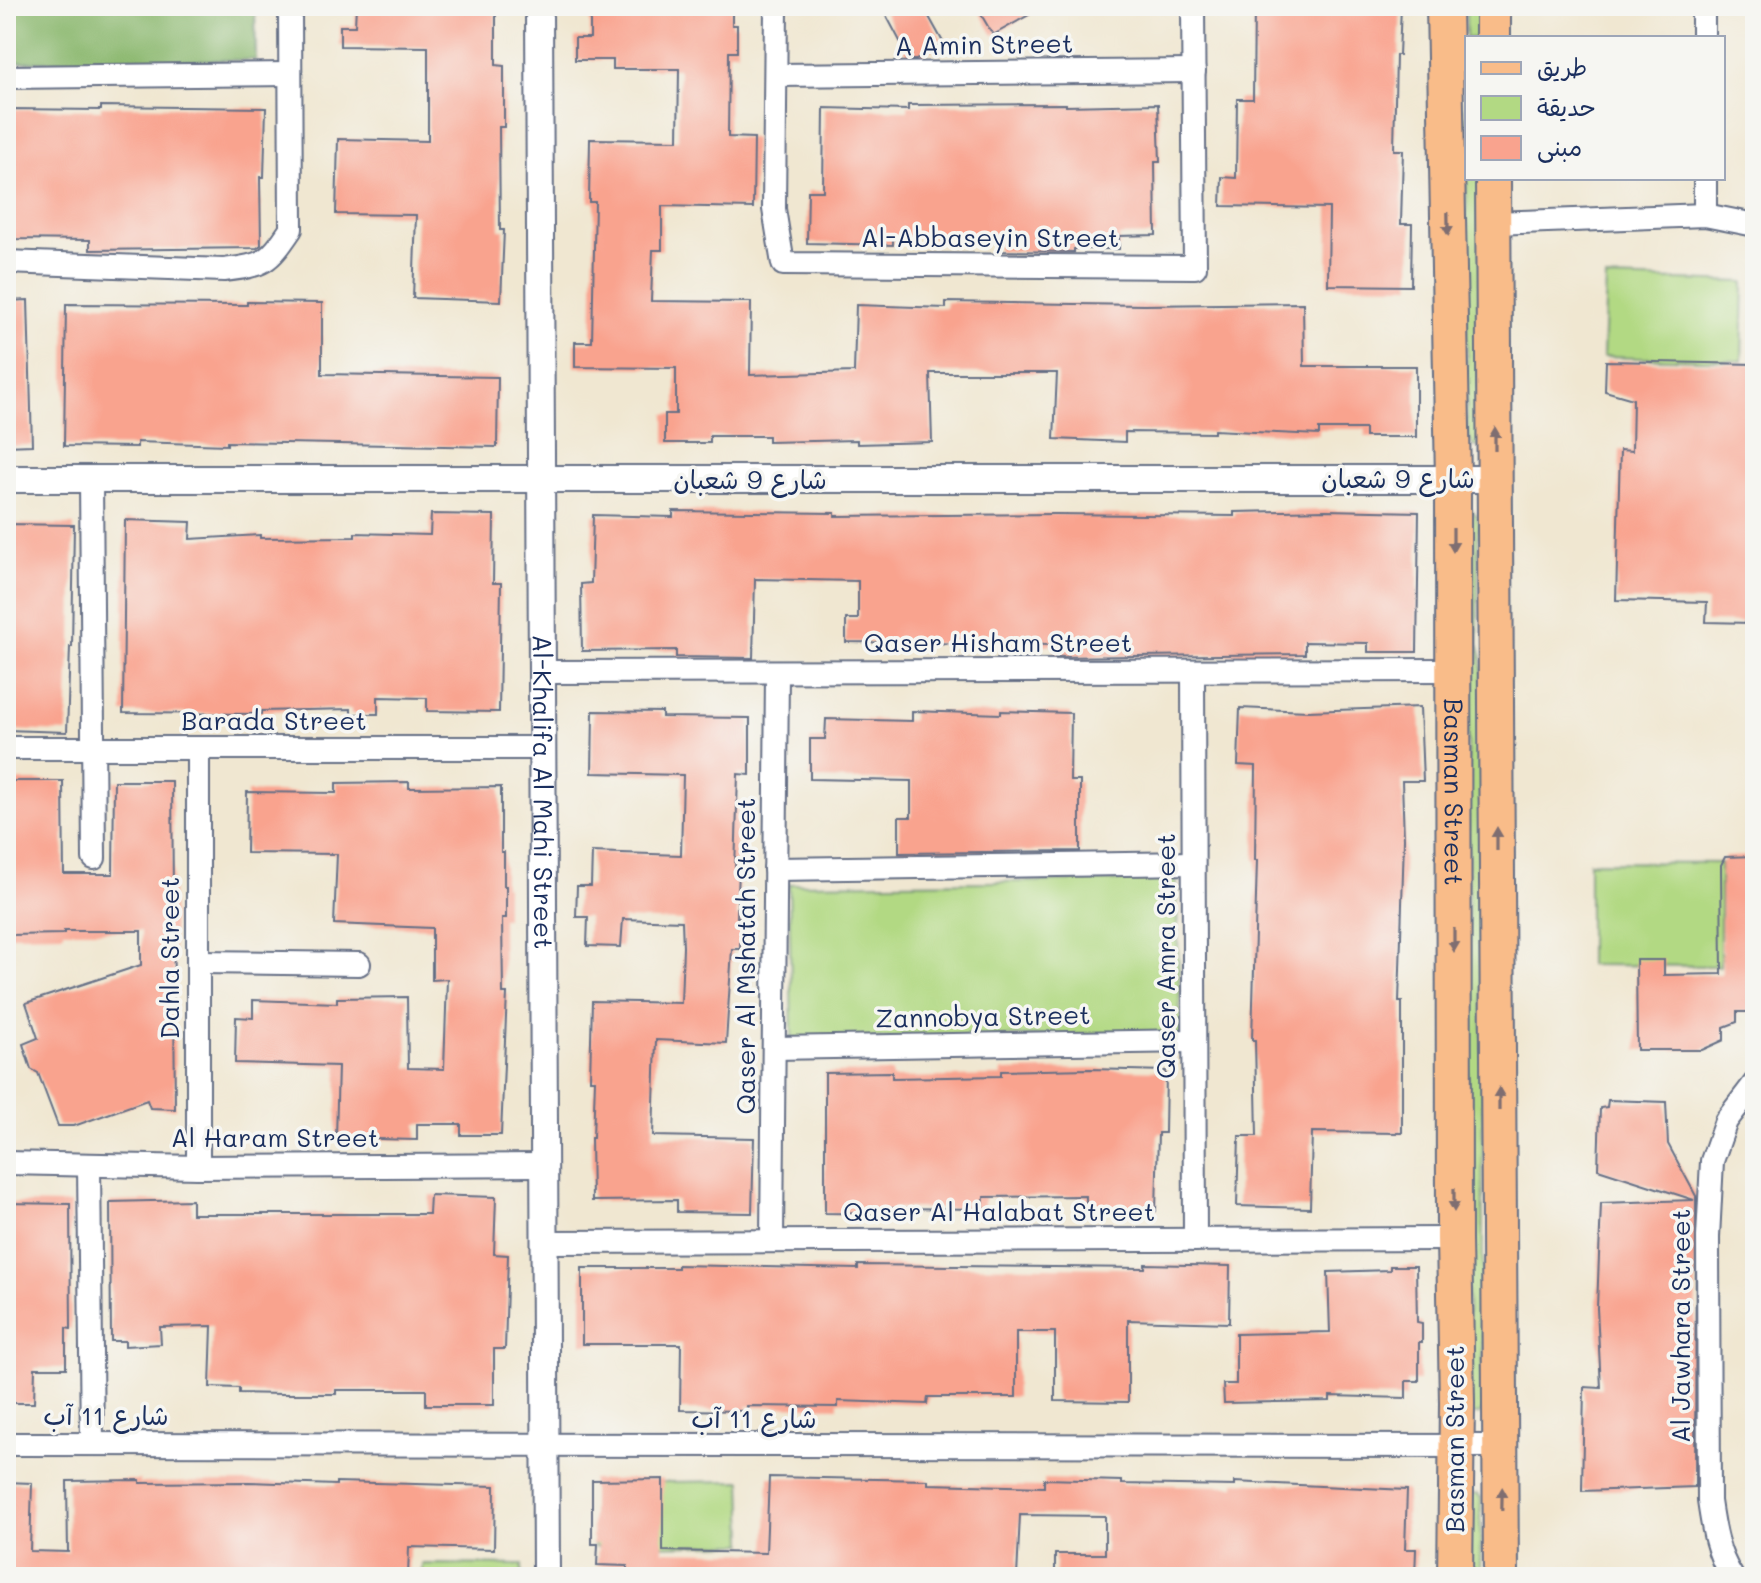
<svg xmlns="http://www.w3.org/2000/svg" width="1761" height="1583" viewBox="0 0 1761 1583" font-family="Mali,'Playpen Sans Arabic',sans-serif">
<rect width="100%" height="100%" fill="#f6f6f2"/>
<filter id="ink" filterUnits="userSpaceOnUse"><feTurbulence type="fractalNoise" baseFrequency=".0125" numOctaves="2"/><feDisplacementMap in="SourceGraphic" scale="16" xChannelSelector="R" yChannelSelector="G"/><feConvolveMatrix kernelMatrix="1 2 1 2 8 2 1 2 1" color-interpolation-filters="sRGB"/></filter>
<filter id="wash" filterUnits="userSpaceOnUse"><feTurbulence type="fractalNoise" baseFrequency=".006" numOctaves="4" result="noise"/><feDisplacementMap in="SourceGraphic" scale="32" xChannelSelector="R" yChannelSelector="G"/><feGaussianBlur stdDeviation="1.8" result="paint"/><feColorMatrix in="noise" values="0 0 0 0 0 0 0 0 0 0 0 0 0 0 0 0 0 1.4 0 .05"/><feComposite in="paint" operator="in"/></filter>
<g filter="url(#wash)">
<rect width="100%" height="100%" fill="#f0e7d1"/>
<g fill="#b2d983" stroke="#668470" stroke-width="2">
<polygon points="1466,6 1480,6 1480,38 1467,38 1467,178 1481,178 1478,447 1473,446 1468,434 1467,417"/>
<polygon points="1606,278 1744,282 1742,361 1603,357"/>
<polygon points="1472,510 1477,516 1478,523 1478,644 1482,658 1483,1408 1480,1414 1472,1415 1468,1409 1468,512"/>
<polygon points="1589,862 1720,863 1720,966 1589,965"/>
<polygon points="1176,880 1181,1034 792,1040 789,884"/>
<polygon points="742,1481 744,1544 594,1547 593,1483"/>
<polygon points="1477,1494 1481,1498 1480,1577 1469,1577 1470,1495"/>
<polygon points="422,1564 522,1565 522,1577 422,1577"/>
</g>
<polygon fill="#8db971" stroke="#547468" stroke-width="2" points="6,6 255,6 256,60 6,62"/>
<g id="blocks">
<g fill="#f9a38e">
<polygon points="356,6 496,6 496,65 504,66 504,127 499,127 500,230 504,230 501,301 413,298 416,215 336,214 338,139 428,141 428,47 340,46 340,26 355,26"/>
<polygon points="590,6 732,6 732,25 737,25 737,52 729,52 728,137 754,138 753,208 662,206 662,250 653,250 651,301 751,302 750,375 854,372 856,305 946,308 946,302 1144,305 1303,303 1304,366 1416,366 1416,437 1365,437 1365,429 1319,429 1319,435 1214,430 1214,433 1125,432 1125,442 1054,439 1057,373 930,373 932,442 857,444 857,440 768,442 768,436 710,436 710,443 665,443 665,414 676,414 676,368 575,367 575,342 592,342 595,202 589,202 590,139 678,140 679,69 613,69 613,60 575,60 575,38 590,38"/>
<polygon points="899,6 923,6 943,42 916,60 910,60 885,13"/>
<polygon points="976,6 1045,6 993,35"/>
<polygon points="1254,6 1401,6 1399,55 1396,55 1394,150 1403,150 1401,224 1412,224 1411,286 1328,285 1329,208 1221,206 1222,177 1236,178 1237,99 1253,99"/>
<polygon points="1066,104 1066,106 1158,104 1160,162 1155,162 1156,235 1119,236 1119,249 1074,249 1074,252 998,251 998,237 893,237 893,245 807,243 808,191 823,191 824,108 908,110 908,105"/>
<polygon points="101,106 266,108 264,177 260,177 261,245 257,248 90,250 90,240 11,239 11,109 101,110"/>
<polygon points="28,300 32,445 6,446 6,301"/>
<polygon points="247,302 322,303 322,374 498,377 497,447 227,442 227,445 137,442 137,447 64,446 66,304 247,305"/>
<polygon points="1606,361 1755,364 1755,612 1751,623 1706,622 1707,602 1616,600 1620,450 1632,451 1633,399 1605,391"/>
<polygon points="1326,510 1419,512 1417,652 1368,652 1368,643 1305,642 1305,654 1055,657 1055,645 846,642 846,619 858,619 858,581 755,579 753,658 676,657 676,650 582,651 581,584 591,583 593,515 673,517 673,511 835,513 835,516 1055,514 1234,516 1234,512"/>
<polygon points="431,514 494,515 493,583 501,583 499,712 427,711 427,698 378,697 378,714 351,714 351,709 261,711 261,714 123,713 125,520 191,522 190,539 260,535 260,538 355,537 355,533 430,535"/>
<polygon points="6,524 74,525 72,647 70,647 67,732 6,730"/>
<polygon points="1420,707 1423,781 1402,781 1404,839 1399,1002 1402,1002 1402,1133 1312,1132 1310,1208 1237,1206 1239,1136 1257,1136 1255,1040 1252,1040 1257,860 1255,860 1256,766 1238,765 1240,708 1308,711"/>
<polygon points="593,711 662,712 662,717 750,718 750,775 738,774 735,871 739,871 737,917 741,917 740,949 732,949 726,1043 656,1040 653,1136 754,1138 752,1213 677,1212 677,1200 592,1201 591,1138 593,1138 595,1080 590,1080 592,1001 681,1003 683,947 682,921 623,919 621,947 587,946 588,917 576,917 577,886 591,886 592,852 681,855 683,775 592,773"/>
<polygon points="912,711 1001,714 1001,711 1071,713 1070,781 1080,781 1080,851 899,853 899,817 911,817 911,781 810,779 810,739 825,739 826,719 912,721"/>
<polygon points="9,781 63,781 64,874 113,874 114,781 172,781 175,1109 150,1108 147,1100 74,1126 58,1126 38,1073 31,1069 23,1044 38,1038 26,1003 141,965 141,931 64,931 64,934 10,935"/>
<polygon points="409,782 409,788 501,787 501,852 504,852 504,886 506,886 506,918 502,918 503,993 507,993 501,1135 461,1135 461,1124 417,1124 417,1140 336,1138 338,1066 235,1063 236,1017 253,1018 253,1000 337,1003 337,998 407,997 408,1068 444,1069 447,979 432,980 432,928 334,924 337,854 246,853 247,792 336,793 336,783"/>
<polygon points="1755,856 1755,1012 1737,1012 1737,1022 1724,1027 1724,1040 1702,1050 1637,1050 1636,960 1664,960 1664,975 1722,974 1721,865 1725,857"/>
<polygon points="1090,1069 1166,1071 1165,1133 1158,1133 1156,1211 1086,1209 1086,1196 984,1197 983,1209 892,1208 892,1214 825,1213 825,1073 892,1072 892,1078 1001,1076 1001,1071"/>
<polygon points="1608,1100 1666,1102 1668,1144 1696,1196 1695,1487 1582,1491 1584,1387 1601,1388 1597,1308 1601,1203 1694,1200 1598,1169 1600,1108 1607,1107"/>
<polygon points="430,1195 496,1197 494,1254 508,1255 505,1349 494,1349 494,1405 426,1405 426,1390 336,1390 336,1394 283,1394 239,1393 239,1388 210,1387 212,1326 160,1327 161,1344 125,1346 125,1341 111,1341 110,1202 192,1200 192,1214 429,1214"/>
<polygon points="6,1203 70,1204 71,1329 66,1328 66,1368 35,1368 34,1403 6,1403"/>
<polygon points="1145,1264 1230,1266 1229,1323 1128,1320 1128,1402 1055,1401 1055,1332 1016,1332 1016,1397 928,1397 927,1404 838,1401 838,1407 747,1406 747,1411 680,1410 681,1344 582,1344 582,1268 678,1268 678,1265 858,1269 858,1265 1145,1268"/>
<polygon points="1390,1266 1416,1266 1417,1322 1422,1323 1422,1342 1419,1342 1419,1381 1406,1381 1406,1398 1330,1396 1330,1401 1224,1403 1223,1384 1236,1384 1236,1334 1330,1332 1328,1272 1390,1270"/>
<polygon points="769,1477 928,1480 928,1484 1044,1487 1044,1479 1122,1481 1122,1484 1235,1486 1235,1482 1407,1490 1405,1549 1416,1549 1415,1577 1055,1577 1055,1554 1105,1554 1105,1516 1020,1515 1017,1577 627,1577 627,1566 597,1565 598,1544 592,1544 592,1480 663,1479 663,1551 766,1553"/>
<polygon points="140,1480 140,1483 249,1482 336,1485 336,1482 495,1486 494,1549 409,1547 408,1577 6,1577 6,1482 32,1483 30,1551 68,1552 67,1481"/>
</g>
</g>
</g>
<g filter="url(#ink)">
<use href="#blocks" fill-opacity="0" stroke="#666f86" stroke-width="2"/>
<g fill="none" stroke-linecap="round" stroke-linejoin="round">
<defs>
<g id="minor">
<polyline points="776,6 774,209 783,264 1195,267 1193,6"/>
<polyline points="1703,6 1703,38"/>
<polyline points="776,75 1194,71"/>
<polyline points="6,77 290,74"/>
<polyline points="1705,178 1705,215"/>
<polyline points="1493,223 1705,215 1755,225"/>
<path d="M6,262L224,270C265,265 268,263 291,229L290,6"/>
<polyline points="91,479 94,858"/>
<polyline points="1193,671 1195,1240"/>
<polyline points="542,672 1453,670"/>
<polyline points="6,748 542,748"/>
<polyline points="198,749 198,1167"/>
<polyline points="775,869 1193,863"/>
<polyline points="198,962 359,964"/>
<polyline points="774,1048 1194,1041"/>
<polyline points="6,1163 198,1167 544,1165"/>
<polyline points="89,1165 92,1444"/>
<polyline points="772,1241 777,672"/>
<polyline points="544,1242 1454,1239"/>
<polyline points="6,1444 1502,1446"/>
<path d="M1732,1577C1717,1553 1713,1529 1709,1501L1708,1237L1712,1161L1726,1121L1755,1083"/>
</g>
<g id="tertiary">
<path id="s1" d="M539,6L546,1577"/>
<polyline points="6,479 1495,479"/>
</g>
<g id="primary">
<path id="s2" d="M1444,6L1453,480L1454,1239L1457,1403L1455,1577"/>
<polyline points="1493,6 1493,38"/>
<polyline points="1493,178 1501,1577"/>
</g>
</defs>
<use href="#minor" stroke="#666f86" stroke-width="26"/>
<use href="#tertiary" stroke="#666f86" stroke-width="30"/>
<use href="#primary" stroke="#666f86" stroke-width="38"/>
<use href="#minor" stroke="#fff" stroke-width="22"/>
<use href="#tertiary" stroke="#fff" stroke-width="26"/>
<use href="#primary" stroke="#f9bc89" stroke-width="34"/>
</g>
<defs><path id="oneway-solid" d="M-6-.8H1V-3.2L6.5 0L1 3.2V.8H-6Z" transform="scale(2)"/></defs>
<g fill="#7f6e71">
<use href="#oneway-solid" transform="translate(1448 224) rotate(89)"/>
<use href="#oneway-solid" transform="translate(1495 439) rotate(-90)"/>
<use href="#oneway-solid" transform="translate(1453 540) rotate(90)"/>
<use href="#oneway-solid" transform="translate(1497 839) rotate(-90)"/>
<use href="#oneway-solid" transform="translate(1454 940) rotate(90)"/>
<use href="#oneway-solid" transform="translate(1499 1099) rotate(-90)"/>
<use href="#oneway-solid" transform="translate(1454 1200) rotate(90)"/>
<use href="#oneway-solid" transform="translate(1502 1499) rotate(-89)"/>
</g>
</g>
<g text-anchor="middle" stroke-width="7" stroke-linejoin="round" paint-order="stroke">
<g font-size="26" fill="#1b2f5e" stroke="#f6f6f2">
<text transform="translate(984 45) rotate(-1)" y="9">A Amin Street</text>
<text x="990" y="247">Al-Abbaseyin Street</text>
<text x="1398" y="488">شارع 9 شعبان</text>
<text x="750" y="489">شارع 9 شعبان</text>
<text x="998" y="652">Qaser Hisham Street</text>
<text x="274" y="730">Barada Street</text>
<text dy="9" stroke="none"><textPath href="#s2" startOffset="786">Basman Street</textPath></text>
<text dy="9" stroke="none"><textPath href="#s1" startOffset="786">Al-Khalifa Al Mahi Street</textPath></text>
<text transform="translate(746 956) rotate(-90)" y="9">Qaser Al Mshatah Street</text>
<text transform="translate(1166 956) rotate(-90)" y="9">Qaser Amra Street</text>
<text transform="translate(170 958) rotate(-90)" y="9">Dahla Street</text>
<text transform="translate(983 1017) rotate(-1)" y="9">Zannobya Street</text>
<text x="275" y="1147">Al Haram Street</text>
<text x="999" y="1221">Qaser Al Halabat Street</text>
<text transform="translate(1681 1326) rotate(-90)" y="9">Al Jawhara Street</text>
<text x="106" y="1425">شارع 11 آب</text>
<text x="754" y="1428">شارع 11 آب</text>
<text transform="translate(1455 1439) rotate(-90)" y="9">Basman Street</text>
</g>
</g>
<rect width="1761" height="1583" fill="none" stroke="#f6f6f2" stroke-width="32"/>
<rect x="1465" y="36" width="260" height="144" fill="#f6f6f2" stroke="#9ea6b7" stroke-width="2"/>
<rect x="1481" y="62" width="40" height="12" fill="#f9bc89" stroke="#9ea6b7" stroke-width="2"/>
<text x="1537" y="76" font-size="24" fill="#1b2f5e">طريق</text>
<rect x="1481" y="96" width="40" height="24" fill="#b2d983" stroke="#9ea6b7" stroke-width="2"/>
<text x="1537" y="116" font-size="24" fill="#1b2f5e">حديقة</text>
<rect x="1481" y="136" width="40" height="24" fill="#f9a38e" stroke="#9ea6b7" stroke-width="2"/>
<text x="1537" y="156" font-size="24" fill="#1b2f5e">مبنى</text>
</svg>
